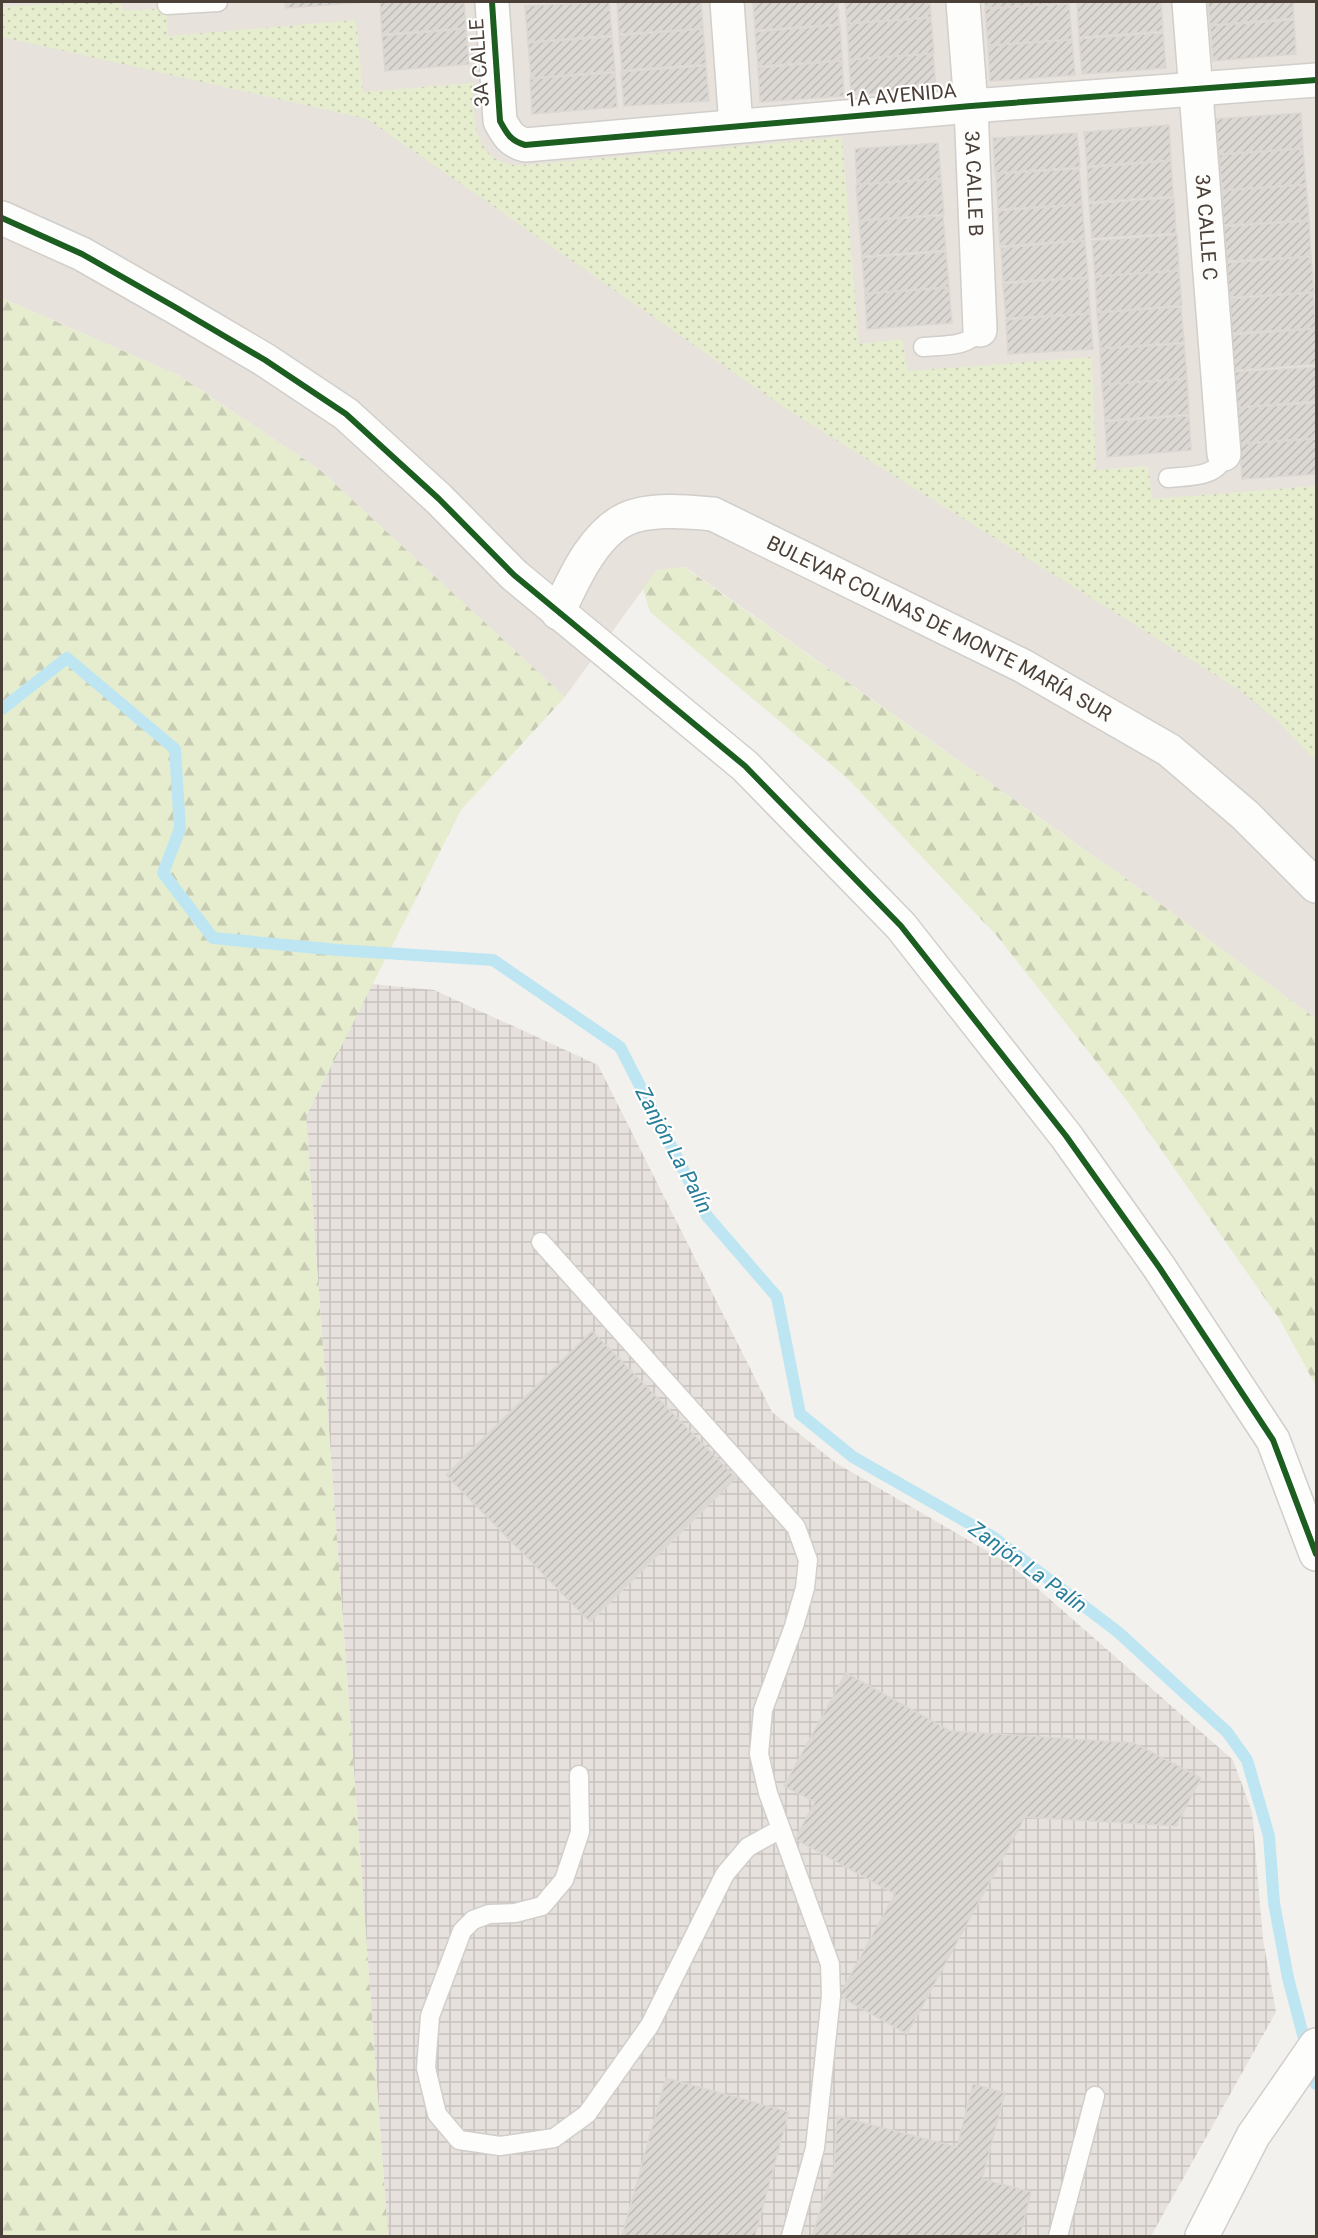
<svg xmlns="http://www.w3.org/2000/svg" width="1318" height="2238" viewBox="0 0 1318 2238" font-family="Roboto,sans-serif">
<defs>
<pattern id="industrial-grid" width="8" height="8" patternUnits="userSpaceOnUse" patternTransform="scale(1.5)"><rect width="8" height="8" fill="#e6e1dd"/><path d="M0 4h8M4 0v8" fill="none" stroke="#c7c2be"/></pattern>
<pattern id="forest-firs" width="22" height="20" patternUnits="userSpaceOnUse" patternTransform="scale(1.5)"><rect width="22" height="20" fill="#e6edce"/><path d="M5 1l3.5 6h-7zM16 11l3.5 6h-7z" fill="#c7ccb2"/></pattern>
<pattern id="park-dots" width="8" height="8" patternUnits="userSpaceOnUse" patternTransform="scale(1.5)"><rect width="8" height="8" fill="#e6edce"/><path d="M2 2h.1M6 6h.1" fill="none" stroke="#c7ccb2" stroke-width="1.8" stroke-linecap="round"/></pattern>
<pattern id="building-hatch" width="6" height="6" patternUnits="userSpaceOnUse" patternTransform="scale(1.5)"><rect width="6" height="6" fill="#dbd8d4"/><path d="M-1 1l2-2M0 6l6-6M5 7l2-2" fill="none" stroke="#bdbab7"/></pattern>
</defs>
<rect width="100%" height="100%" fill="#f3f1ee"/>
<polygon fill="#e7e2db" points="2,2 1316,2 1316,1019 1132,883 685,567 657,570 565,697 320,470 178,375 2,298"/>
<polygon fill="url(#industrial-grid)" points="372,984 434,990 598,1065 772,1412 836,1463 1011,1565 1233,1760 1252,1812 1263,1939 1276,2012 1151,2236 388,2236 306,1116"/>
<g fill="url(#forest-firs)">
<polygon points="2,298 178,375 320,470 565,697 461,810 306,1116 388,2236 2,2236"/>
<polygon points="684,567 1132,883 1316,1019 1316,1386 1280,1320 1128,1102 997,936 848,779 650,612 643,589 657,570"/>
</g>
<path fill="url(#park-dots)" d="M84,2H121L123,11L167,8L168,36L356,20L363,92L473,83C474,112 471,154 508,164C516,166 528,164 536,164L842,137L859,344L902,339L908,371L1092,357L1096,470L1148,466L1152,499L1316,486V761L1277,720L1238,689L788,410L367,119L2,37V7Z"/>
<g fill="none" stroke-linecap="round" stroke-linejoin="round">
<polyline stroke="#bee6f2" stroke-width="12" points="2,709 67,658 175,749 180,829 163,873 213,938 338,950 493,960 620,1047 707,1216 777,1297 800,1414 853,1457 993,1537 1118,1632 1227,1732 1247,1760 1269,1836 1274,1903 1288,1978 1316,2084"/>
</g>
<g fill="url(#building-hatch)" stroke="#dcd7d3" stroke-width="1.5">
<polygon points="285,2 370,2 286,8"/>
<polygon points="380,2 464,2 466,28 382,34"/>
<polygon points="609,2 612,35 528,42 525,6"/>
<polygon points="617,2 701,2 703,28 619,34"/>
<polygon points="753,2 838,2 839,24 755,30"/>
<polygon points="845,2 930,2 931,17 847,23"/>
<polygon points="985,2 1069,2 1069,3 985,8"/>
<polygon points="1094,2 1161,2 1163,31 1079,37 1077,3"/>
<polygon points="1208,2 1293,2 1294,18 1210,25"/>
<polygon points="1069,4 1072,39 988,45 985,9"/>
<polygon points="931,18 934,53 849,59 847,24"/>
<polygon points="1294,20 1296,54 1213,61 1210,26"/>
<polygon points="840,25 842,60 758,66 755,32"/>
<polygon points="466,29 469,64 385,71 382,36"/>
<polygon points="703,29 706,64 622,70 619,36"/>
<polygon points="1163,33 1166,68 1082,74 1079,39"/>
<polygon points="612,37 615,71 531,78 528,43"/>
<polygon points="1072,40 1075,75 990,81 988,46"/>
<polygon points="933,54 936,89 851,95 849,60"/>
<polygon points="842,61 844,96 760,102 758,68"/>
<polygon points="706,66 709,101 624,106 621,72"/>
<polygon points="615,73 617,107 532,114 530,79"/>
<polygon points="1301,113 1303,148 1219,154 1216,119"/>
<polygon points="1169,125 1171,160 1087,166 1084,132"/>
<polygon points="1077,133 1080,167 995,173 993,138"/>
<polygon points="938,143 941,178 857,184 855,149"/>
<polygon points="1303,149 1306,184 1222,190 1219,155"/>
<polygon points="1171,161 1173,196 1089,202 1087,168"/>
<polygon points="1079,169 1082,204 998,209 996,174"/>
<polygon points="941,179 944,214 859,220 856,185"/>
<polygon points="1306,185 1309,220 1224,225 1222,191"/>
<polygon points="1174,198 1176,233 1092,238 1089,204"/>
<polygon points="1082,205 1085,240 1000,246 998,211"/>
<polygon points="943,216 946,250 862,256 859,221"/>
<polygon points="1309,221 1311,256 1227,261 1224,227"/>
<polygon points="1177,235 1179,270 1095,276 1092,241"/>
<polygon points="1085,241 1088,277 1003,282 1001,248"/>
<polygon points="946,252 949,287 865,293 862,258"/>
<polygon points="1311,257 1314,292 1229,297 1227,263"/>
<polygon points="1179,271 1182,305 1097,312 1095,277"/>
<polygon points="1088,278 1090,313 1006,318 1003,284"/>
<polygon points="949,288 952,323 867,329 865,294"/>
<polygon points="1313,293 1316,328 1232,333 1230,299"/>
<polygon points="1181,307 1184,342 1100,348 1097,313"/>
<polygon points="1090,314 1093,349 1008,354 1006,320"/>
<polygon points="1316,329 1316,364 1234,370 1232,335"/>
<polygon points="1184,344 1187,378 1102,384 1100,349"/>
<polygon points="1316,367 1316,401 1237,407 1235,372"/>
<polygon points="1187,379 1189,414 1105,420 1102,385"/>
<polygon points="1316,403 1316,438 1240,443 1238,408"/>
<polygon points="1189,416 1191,450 1107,457 1105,422"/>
<polygon points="1316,439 1316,474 1242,479 1240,444"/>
<polygon points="592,1331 736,1478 590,1622 446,1475"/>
<polygon points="846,1673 950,1731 1134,1743 1201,1778 1176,1826 1025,1817 907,2034 839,1996 895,1894 795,1839 815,1802 784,1786"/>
<polygon points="666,2078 789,2112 755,2236 622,2236"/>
<polygon points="973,2084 1005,2093 982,2179 1031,2192 1020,2236 812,2236 834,2168 837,2116 957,2147"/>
</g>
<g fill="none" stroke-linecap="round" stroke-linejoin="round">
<defs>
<g id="service">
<polyline points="167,5 218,2"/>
<path d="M923,347C942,345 968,348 980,330"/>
<path d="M1168,478C1187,476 1220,478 1224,454"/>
<polyline points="541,1242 796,1527 808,1560 805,1588 794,1626 763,1710 759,1754 768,1793 830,1964 831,1996 815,2148 791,2236"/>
<polyline points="579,1775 580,1832 564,1880 542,1906 515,1913 489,1914 473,1920 462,1931 430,2016 426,2068 437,2114 459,2140 500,2146 554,2138 587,2114 650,2025 725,1874 748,1847 781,1829"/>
<polyline points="1058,2236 1095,2096"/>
</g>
<g id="minor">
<path d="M492,2L500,121C507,134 511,141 525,145L971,106L1316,80"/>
<polyline points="727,2 736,126"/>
<path id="s1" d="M963,2L971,106L980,330"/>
<path id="s2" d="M1189,2L1224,454"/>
</g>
<g id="tertiary">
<polyline points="2,218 82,254 175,307 265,360 346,414 439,499 514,575 745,766 901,926 1066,1136 1159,1267 1273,1440 1316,1554"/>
<path id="s3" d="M558,613C573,580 596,527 634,516C659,509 688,512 713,514L1023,666L1169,750L1245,815L1316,886"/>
<polyline points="1202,2236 1253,2136 1316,2045"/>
</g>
</defs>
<use href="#service" stroke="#d1cecb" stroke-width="21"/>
<use href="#minor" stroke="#d1cecb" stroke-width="36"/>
<use href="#tertiary" stroke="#d1cecb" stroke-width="36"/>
<use href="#service" stroke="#fdfdfc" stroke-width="18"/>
<use href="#minor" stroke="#fdfdfc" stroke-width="33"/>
<use href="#tertiary" stroke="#fdfdfc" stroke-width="33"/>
<defs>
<g id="cycleway">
<path d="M492,2L500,121C507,134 511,141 525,145L971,106L1316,80"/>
<polyline points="2,218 82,254 175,307 265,360 346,414 439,499 514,575 745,766 901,926 1066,1136 1159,1267 1273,1440 1316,1554"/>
</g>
</defs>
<use href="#cycleway" stroke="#fff" stroke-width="10"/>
<use href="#cycleway" stroke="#1b5e20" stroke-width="6"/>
</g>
<g text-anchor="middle" stroke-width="4.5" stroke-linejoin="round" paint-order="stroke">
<g font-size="20" fill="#4b4038" stroke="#fff">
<text transform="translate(479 63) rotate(-94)" y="7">3A CALLE</text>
<text transform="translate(901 95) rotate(-5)" y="7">1A AVENIDA</text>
<text dy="7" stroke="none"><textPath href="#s1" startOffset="182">3A CALLE B</textPath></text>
<text dy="7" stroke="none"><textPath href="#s2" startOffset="226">3A CALLE C</textPath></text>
<text dy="7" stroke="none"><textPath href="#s3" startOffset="460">BULEVAR COLINAS DE MONTE MARÍA SUR</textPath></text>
</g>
<g font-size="21" font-style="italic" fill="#277e99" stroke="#fff">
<text transform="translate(674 1150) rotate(62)" y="7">Zanjón La Palín</text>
<text transform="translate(1028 1567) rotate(36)" y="7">Zanjón La Palín</text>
</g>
</g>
<rect width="1318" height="2238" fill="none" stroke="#4b4038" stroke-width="6"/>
</svg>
